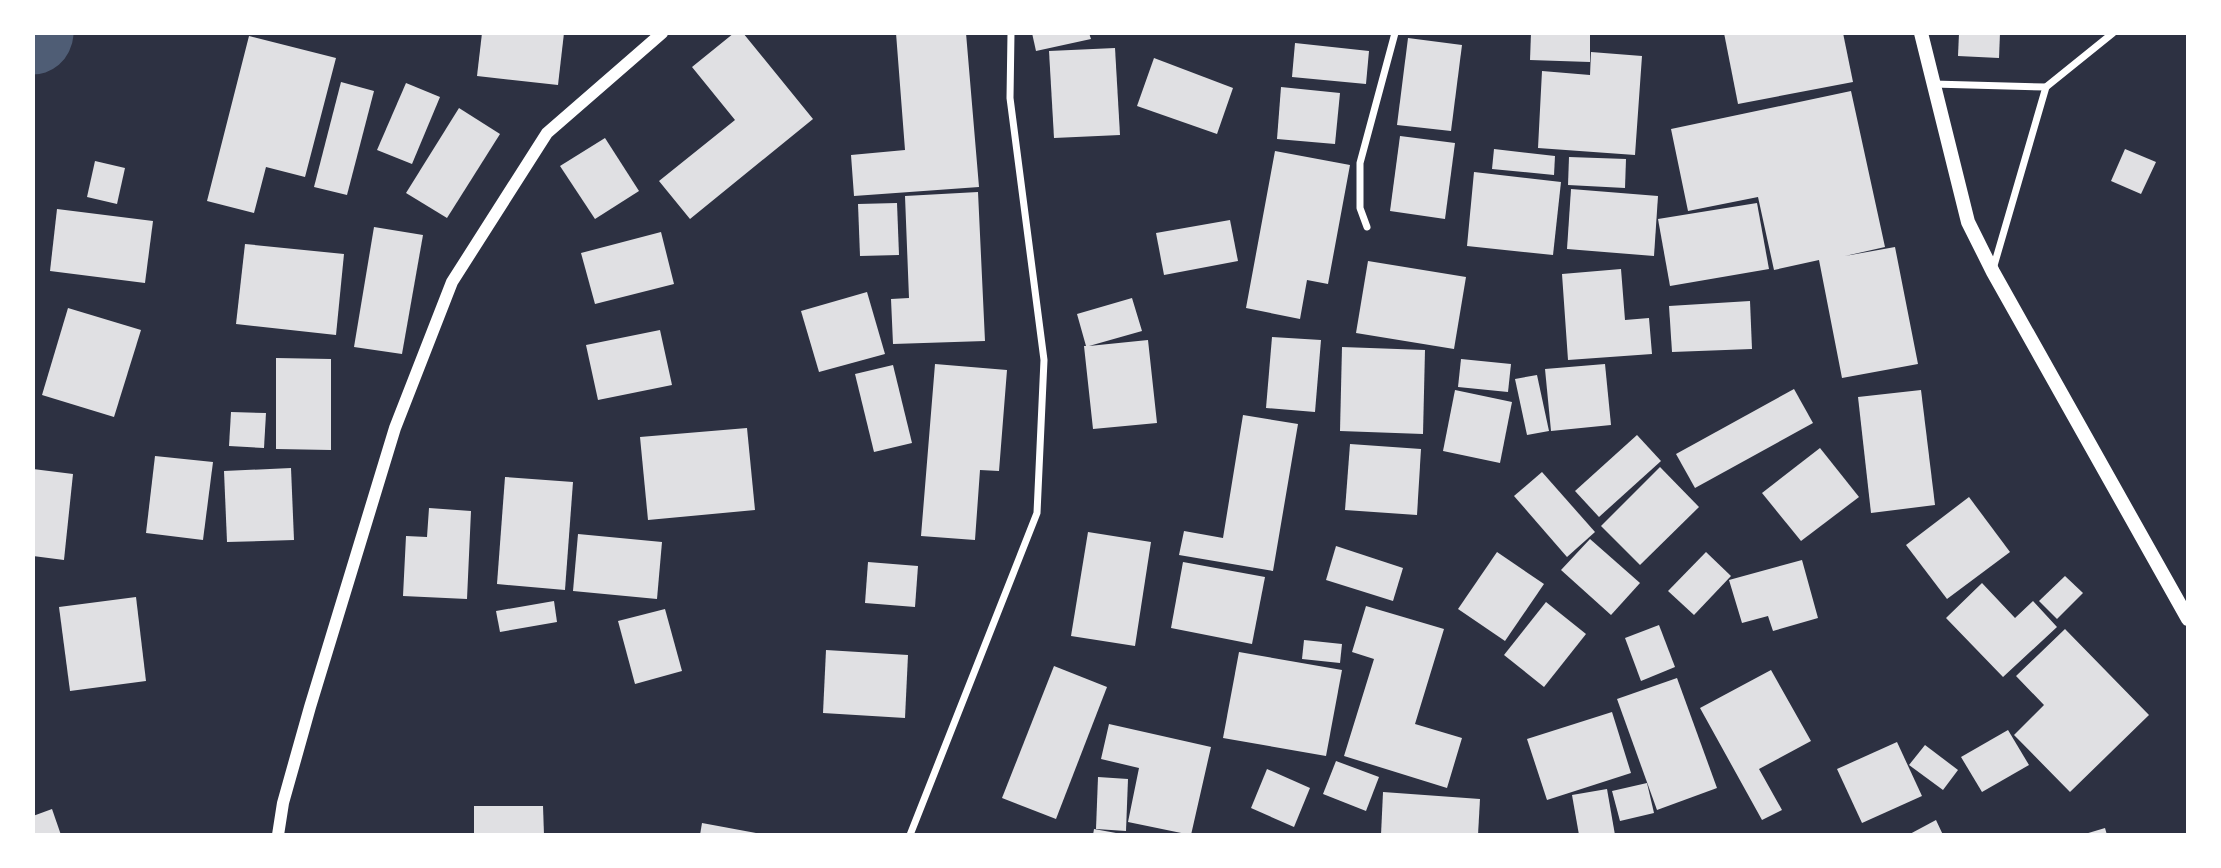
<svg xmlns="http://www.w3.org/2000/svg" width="2221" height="868" viewBox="0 0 2221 868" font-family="'Zilla Slab',serif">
<rect width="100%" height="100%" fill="#2d3142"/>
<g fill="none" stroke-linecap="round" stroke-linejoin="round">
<polyline stroke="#4f5d75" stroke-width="79" points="33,35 34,33"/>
</g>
<g fill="#e0e0e3">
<polygon points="482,33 564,33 558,85 477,76"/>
<polygon points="734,33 743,33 813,119 690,219 659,181 735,120 692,67"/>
<polygon points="896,33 966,33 979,187 854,196 851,155 905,150"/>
<polygon points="1032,33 1089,33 1091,39 1036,51"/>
<polygon points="1531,33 1590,33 1590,62 1530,60"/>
<polygon points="1724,33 1843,33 1853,82 1738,104"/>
<polygon points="1959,33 2000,33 1999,58 1958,56"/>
<polygon points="249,36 336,58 305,177 266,167 254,213 207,201"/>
<polygon points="1408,38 1462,45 1451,131 1397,125"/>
<polygon points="1295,43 1369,51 1366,84 1292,77"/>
<polygon points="1115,48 1120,135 1054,138 1049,51"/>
<polygon points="1591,52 1642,56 1635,155 1538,148 1542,71 1590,75"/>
<polygon points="1154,58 1233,88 1217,134 1137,106"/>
<polygon points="341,82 374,91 347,195 314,187"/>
<polygon points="406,83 440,97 412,164 377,150"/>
<polygon points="1281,87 1340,93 1335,144 1277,139"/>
<polygon points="1851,91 1885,247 1845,256 1895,247 1918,364 1842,378 1819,260 1774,270 1758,197 1688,211 1671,129"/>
<polygon points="459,108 500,134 447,218 406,193"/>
<polygon points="1400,136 1455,143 1445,219 1390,211"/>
<polygon points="605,138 639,191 595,219 560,166"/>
<polygon points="1494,149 1555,156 1554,175 1492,169"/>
<polygon points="2125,149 2156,162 2141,194 2111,181"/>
<polygon points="1275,151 1350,165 1328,284 1307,280 1300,319 1246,308"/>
<polygon points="1569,157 1626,159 1625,188 1568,185"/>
<polygon points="95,161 125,168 117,204 87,197"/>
<polygon points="1474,172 1561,182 1553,255 1467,246"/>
<polygon points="1571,189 1658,196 1654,256 1567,249"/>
<polygon points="978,192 985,341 893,344 891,299 909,298 905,196"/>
<polygon points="897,203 899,255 860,256 858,204"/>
<polygon points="1757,203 1769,269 1670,286 1658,219"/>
<polygon points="57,209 153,221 145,283 50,271"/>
<polygon points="1230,220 1238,261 1164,275 1156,233"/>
<polygon points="374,227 423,235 402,354 354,347"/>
<polygon points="661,232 674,284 595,304 581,253"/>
<polygon points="245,244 344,254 336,335 236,324"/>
<polygon points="1368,261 1466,277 1454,349 1356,333"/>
<polygon points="1621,269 1625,320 1649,318 1652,354 1568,360 1562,274"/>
<polygon points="867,292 885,354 819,372 801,311"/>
<polygon points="1132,298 1142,331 1089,346 1148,340 1157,423 1093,429 1084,346 1086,346 1077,314"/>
<polygon points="1750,301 1752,349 1672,352 1669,306"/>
<polygon points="68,308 141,330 114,417 42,395"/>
<polygon points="660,330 672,385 598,400 586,345"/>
<polygon points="1272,337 1321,340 1315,412 1266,408"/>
<polygon points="1342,347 1425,350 1423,434 1340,431"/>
<polygon points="276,358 331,359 331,450 276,449"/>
<polygon points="1461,359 1511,364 1508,392 1458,387"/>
<polygon points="935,364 1007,370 999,471 980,470 975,540 921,536"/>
<polygon points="1605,364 1611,425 1551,431 1545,369"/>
<polygon points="893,365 912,443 874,452 855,374"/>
<polygon points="1537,375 1549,431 1527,435 1515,379"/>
<polygon points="1794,389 1813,423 1695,488 1676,454"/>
<polygon points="1455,390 1512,402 1500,463 1443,451"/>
<polygon points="1921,390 1935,505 1871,513 1858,397"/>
<polygon points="231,412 266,413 264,448 229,446"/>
<polygon points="1243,415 1298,424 1273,571 1179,555 1184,531 1223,538"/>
<polygon points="747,428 755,510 648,520 640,437"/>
<polygon points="1637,435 1661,461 1599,517 1575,491"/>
<polygon points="1350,444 1421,449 1417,515 1345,510"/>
<polygon points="1820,448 1859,497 1801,541 1762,493"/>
<polygon points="155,456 213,462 203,540 146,533"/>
<polygon points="1660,467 1699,507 1640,565 1601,526"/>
<polygon points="291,468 294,540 227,542 224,471"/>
<polygon points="33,469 73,474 64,560 33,556"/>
<polygon points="1542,472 1595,532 1567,557 1514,496"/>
<polygon points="505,477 573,482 565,590 497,584"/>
<polygon points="1969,497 2010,552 1947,599 1906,545"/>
<polygon points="429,508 471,511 467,599 403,596 406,536 427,537"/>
<polygon points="1088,532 1151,542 1135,646 1071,636"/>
<polygon points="578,534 662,542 657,599 573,591"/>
<polygon points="1590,539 1640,583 1611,615 1561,570"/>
<polygon points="1336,546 1403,568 1393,601 1326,580"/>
<polygon points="1497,552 1544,584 1505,641 1458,609"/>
<polygon points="1706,552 1731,576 1694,615 1668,591"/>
<polygon points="1802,560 1818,618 1773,631 1768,616 1742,623 1729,580"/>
<polygon points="868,562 918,566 915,607 865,603"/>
<polygon points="1183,562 1265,577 1252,644 1171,628"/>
<polygon points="2065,576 2083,593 2057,619 2039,601"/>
<polygon points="1982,583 2015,618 2033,601 2057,627 2003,677 1946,618"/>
<polygon points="136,597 146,681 70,691 59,607"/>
<polygon points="554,601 557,622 500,632 496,611"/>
<polygon points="1546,602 1586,634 1544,687 1504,655"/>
<polygon points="1366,606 1444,629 1415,724 1462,738 1447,788 1344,756 1374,659 1352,652"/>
<polygon points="665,609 682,671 635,684 618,621"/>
<polygon points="1659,625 1675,667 1641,681 1625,638"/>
<polygon points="2065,629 2149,715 2070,792 2014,735 2044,705 2016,676"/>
<polygon points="1304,640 1342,644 1340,663 1302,659"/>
<polygon points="826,650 908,655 905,718 823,713"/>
<polygon points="1239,652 1342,670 1326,756 1223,738"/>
<polygon points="1054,666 1107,687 1056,819 1002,798"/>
<polygon points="1771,670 1811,741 1759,769 1782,810 1762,820 1700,708"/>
<polygon points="1677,678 1717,788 1657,810 1617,699"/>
<polygon points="1612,712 1631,773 1547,800 1527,739"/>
<polygon points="1109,724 1211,747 1191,835 1128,822 1139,768 1101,759"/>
<polygon points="2008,730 2029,765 1982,792 1961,757"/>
<polygon points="1897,742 1922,796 1862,823 1837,769"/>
<polygon points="1925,745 1958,770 1943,790 1909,765"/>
<polygon points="1336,761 1379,777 1366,811 1323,794"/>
<polygon points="1267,769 1310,788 1294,827 1251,808"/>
<polygon points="1098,777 1128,779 1126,831 1096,829"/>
<polygon points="1647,783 1654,813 1620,821 1612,791"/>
<polygon points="1607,789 1615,835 1579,835 1572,795"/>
<polygon points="1383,792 1480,799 1478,835 1381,835"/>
<polygon points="474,806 543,806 544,835 474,835"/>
<polygon points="52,809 61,835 33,835 33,816"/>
<polygon points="1936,820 1943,835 1908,835"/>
<polygon points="702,823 756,833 755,835 700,835"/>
<polygon points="2105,828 2107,835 2085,835 2085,834"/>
<polygon points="1094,829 1116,833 1116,835 1093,835"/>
</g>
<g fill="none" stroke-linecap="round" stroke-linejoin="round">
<g stroke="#fff" stroke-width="7">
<polyline points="1933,84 2046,87"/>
<polyline points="1367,227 1360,208 1360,163 1395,33"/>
<polyline points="1993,269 2046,87 2113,33"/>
<polyline points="910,835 1037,513 1044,360 1010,98 1011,33"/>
</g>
<polyline stroke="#fff" stroke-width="12" points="278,835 283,803 310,707 395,428 452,282 547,133 662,33"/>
<polyline stroke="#fff" stroke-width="14" points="1921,33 1968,222 1993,272 2188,619"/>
</g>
<rect width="2221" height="868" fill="none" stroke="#ffffff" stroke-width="70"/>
</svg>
